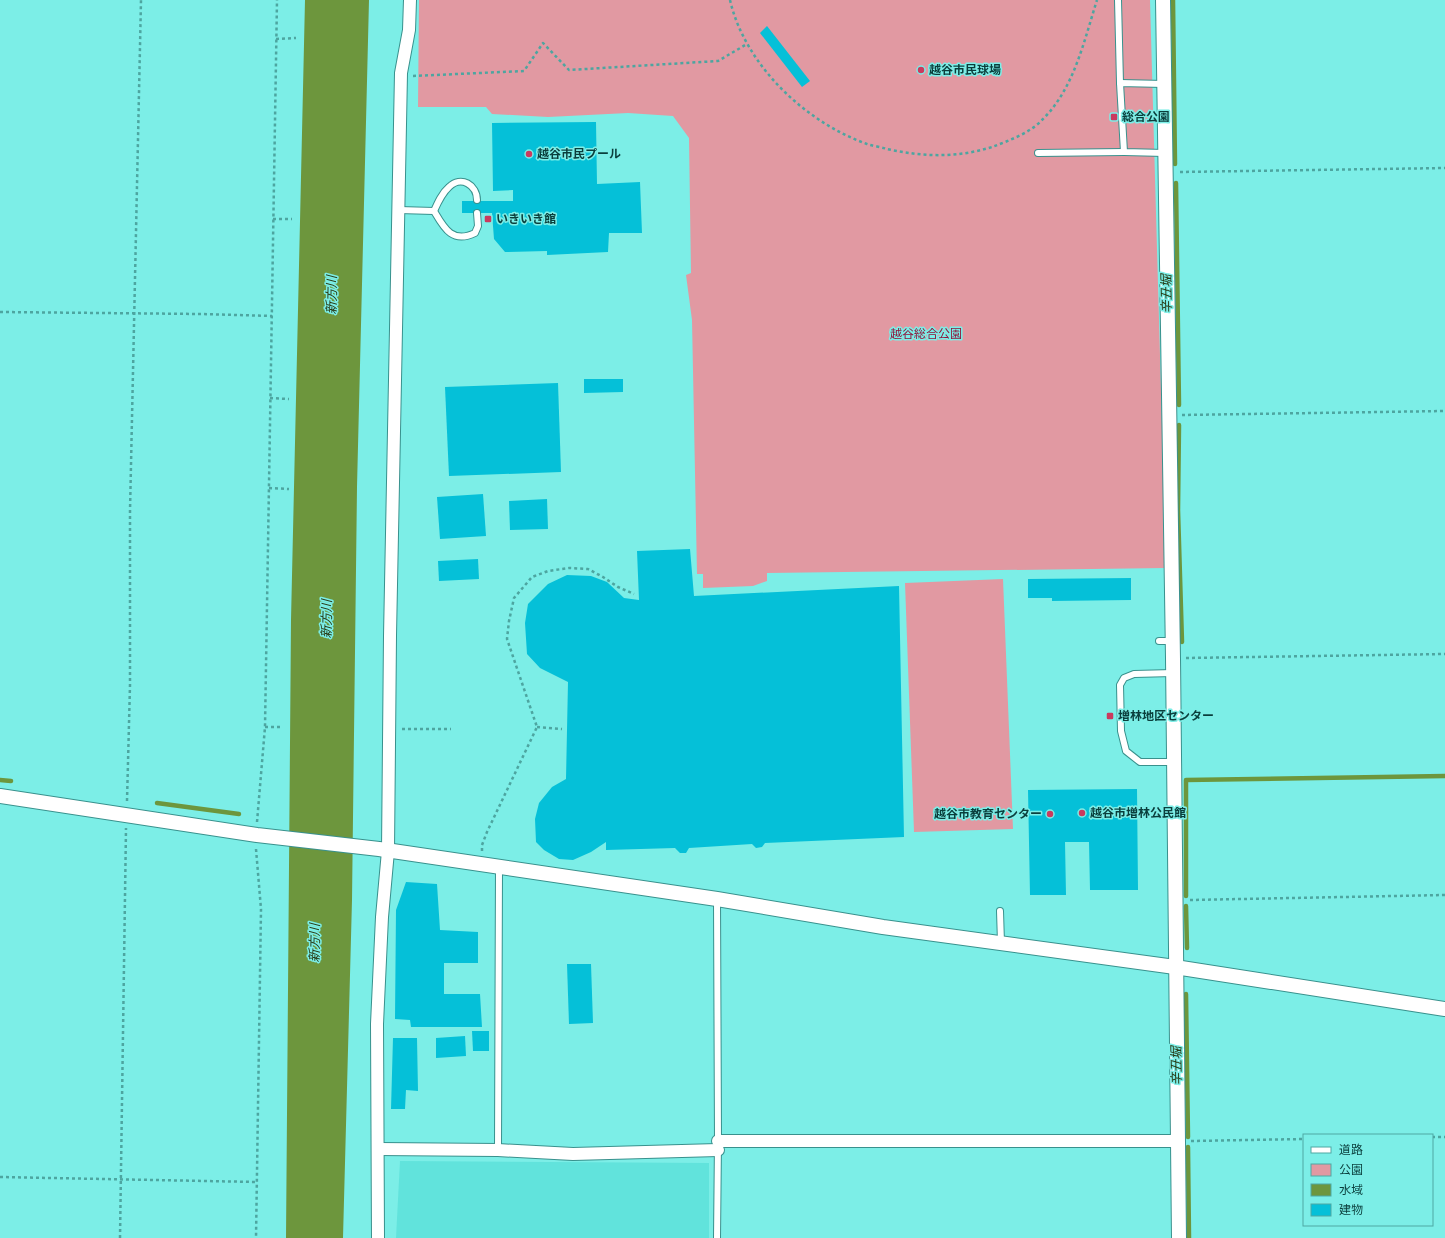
<svg xmlns="http://www.w3.org/2000/svg" width="1445" height="1238" viewBox="0 0 1445 1238" font-family="Raleway,'Noto Sans JP',sans-serif">
<rect width="100%" height="100%" fill="#7ceee7"/>
<polygon fill="#61e3dc" points="400,1161 709,1163 709,1238 396,1238"/>
<g fill="#e199a2">
<polygon points="419,0 1150,0 1166,568 767,573 767,581 753,586 703,588 703,574 697,574 692,320 686,275 691,273 689,138 673,116 628,113 548,117 492,114 486,107 418,107"/>
<polygon points="1003,579 1013,829 914,832 905,583"/>
</g>
<polygon fill="#6d963d" points="305,0 369,0 357,487 352,900 343,1238 286,1238 291,620"/>
<g fill="none" stroke-linecap="round" stroke-linejoin="round">
<g stroke="#6d963d" stroke-width="4.5">
<polyline points="1173,0 1175,164"/>
<polyline points="1176,183 1179,405"/>
<polyline points="1179,425 1178,510 1182,642"/>
<polyline points="0,780 11,781"/>
<polyline points="157,803 239,814"/>
<polyline points="1186,896 1186,780 1445,776"/>
<polyline points="1186,906 1187,948"/>
<polyline points="1186,994 1188,1137"/>
<polyline points="1188,1147 1189,1238"/>
</g>
</g>
<g fill="#05c0d8">
<polygon points="767,26 810,81 802,87 760,33"/>
<polygon points="596,122 597,184 640,182 642,233 609,233 608,252 547,255 547,251 505,252 494,239 492,213 462,213 462,201 513,201 513,190 493,191 492,123"/>
<polygon points="584,379 623,379 623,392 584,393"/>
<polygon points="558,383 561,472 449,476 445,387"/>
<polygon points="483,494 486,536 440,539 437,497"/>
<polygon points="547,499 548,529 510,530 509,501"/>
<polygon points="690,549 694,596 899,586 904,837 765,843 762,847 756,848 752,844 689,848 686,853 680,853 675,848 606,850 606,842 591,852 573,860 559,859 544,850 536,842 535,819 539,803 552,787 566,779 568,682 540,668 527,654 525,623 528,604 548,584 567,575 591,576 607,582 624,598 639,600 637,551"/>
<polygon points="478,559 479,579 439,581 438,561"/>
<polygon points="1131,578 1131,600 1052,601 1052,598 1028,598 1028,579"/>
<polygon points="1137,789 1138,890 1090,890 1089,842 1065,842 1066,895 1030,895 1028,790"/>
<polygon points="406,882 437,884 440,930 478,932 478,963 444,963 444,994 480,994 482,1027 411,1027 410,1020 395,1019 396,910"/>
<polygon points="567,964 591,964 593,1023 569,1024"/>
<polygon points="472,1031 489,1031 489,1051 473,1051"/>
<polygon points="465,1036 466,1056 436,1058 436,1038"/>
<polygon points="393,1038 417,1038 418,1091 406,1090 405,1109 391,1109"/>
</g>
<g fill="none" stroke-linecap="round" stroke-linejoin="round">
<defs>
<g id="service">
<polyline points="1118,0 1120,83"/>
<polyline points="1164,84 1120,83 1124,152 1165,153"/>
<polyline points="1038,153 1124,152"/>
<polyline points="399,210 434,211"/>
<path d="M434,211C444,228 452,244 475,233L478,226L477,213"/>
<path d="M434,211C438,202 442,193 449,187C461,175 477,185 477,200"/>
<polyline points="1159,641 1173,641"/>
<polyline points="1173,673 1134,674 1124,678 1120,685 1121,731 1126,751 1140,762 1174,762"/>
<polyline points="717,899 718,1141 717,1238"/>
<polyline points="1000,911 1001,943"/>
<polyline points="498,1150 499,867"/>
</g>
<g id="minor">
<polyline points="718,1141 1177,1141"/>
<polyline points="378,1149 498,1150 573,1154 718,1150"/>
<polyline points="378,1238 377,1024 382,917 388,851 390,636 401,73 409,30 410,0"/>
</g>
<g id="tertiary">
<polyline points="1163,0 1173,658 1179,1238"/>
<polyline points="0,796 257,835 379,849 717,899 883,927 1175,967 1445,1009"/>
</g>
</defs>
<use href="#service" stroke="#39918d" stroke-width="8"/>
<use href="#minor" stroke="#39918d" stroke-width="14"/>
<use href="#tertiary" stroke="#39918d" stroke-width="16"/>
<g stroke="#4da5a0" stroke-width="2.5" stroke-dasharray="3 3" stroke-linecap="butt">
<path d="M730,0C745,65 805,122 867,144C873,146 881,147 887,149C923,157 957,158 992,147C1008,141 1030,133 1042,120C1074,89 1084,41 1097,0"/>
<polyline points="276,39 296,38"/>
<polyline points="413,76 524,71 543,43 569,70 718,61 747,44"/>
<polyline points="1180,172 1445,168"/>
<polyline points="273,219 292,219"/>
<polyline points="0,312 201,314 272,316"/>
<polyline points="270,398 289,399"/>
<polyline points="1182,415 1445,411"/>
<polyline points="269,488 289,489"/>
<polyline points="1186,658 1445,654"/>
<polyline points="265,727 282,727"/>
<polyline points="537,727 562,729"/>
<polyline points="402,729 451,729"/>
<polyline points="127,801 130,685 130,511 141,0"/>
<polyline points="257,822 265,727 277,0"/>
<polyline points="256,849 261,909 256,1238"/>
<polyline points="482,851 482,845 487,832 537,727 507,639 509,621 514,598 532,577 548,571 569,568 588,569 603,577 618,587 634,594"/>
<polyline points="1190,900 1445,895"/>
<polyline points="1432,1137 1445,1137"/>
<polyline points="1191,1141 1304,1139"/>
<polyline points="0,1177 257,1182"/>
<polyline points="120,1238 126,828"/>
</g>
<use href="#service" stroke="#fff" stroke-width="6"/>
<use href="#minor" stroke="#fff" stroke-width="12"/>
<use href="#tertiary" stroke="#fff" stroke-width="14"/>
</g>
<g fill="#ca3a5e" stroke="#7ceee7" stroke-width="1.5">
<circle cx="921" cy="70" r="4"/>
<rect x="1110" y="113" width="8" height="8" rx="2"/>
<circle cx="529" cy="154" r="4"/>
<rect x="484" y="215" width="8" height="8" rx="2"/>
<rect x="1106" y="712" width="8" height="8" rx="2"/>
<circle cx="1082" cy="813" r="4"/>
<circle cx="1050" cy="814" r="4"/>
</g>
<g text-anchor="middle" stroke-width="3" stroke-linejoin="round" paint-order="stroke">
<g font-size="12" font-weight="bold" fill="#0a3e3c" stroke="#7ceee7" text-anchor="start">
<text x="929" y="74">越谷市民球場</text>
<text x="1122" y="121">総合公園</text>
<text x="537" y="158">越谷市民プール</text>
<text x="496" y="223">いきいき館</text>
<text x="1118" y="720">増林地区センター</text>
<text x="1090" y="817">越谷市増林公民館</text>
<text x="1042" y="818" text-anchor="end">越谷市教育センター</text>
</g>
<g font-size="12" fill="#90133a" stroke="#7ceee7">
<text x="926" y="338">越谷総合公園</text>
</g>
<g font-size="13" font-style="italic" fill="#283a15" stroke="#7ceee7">
<text transform="translate(1166 294) rotate(-91)" y="5">辛丑堀</text>
<text transform="translate(331 295) rotate(-89)" y="5">新方川</text>
<text transform="translate(326 619) rotate(-89)" y="5">新方川</text>
<text transform="translate(314 943) rotate(-89)" y="5">新方川</text>
<text transform="translate(1176 1066) rotate(-91)" y="5">辛丑堀</text>
</g>
</g>
<rect x="1303" y="1134" width="130" height="92" fill="#7ceee7" stroke="#4ea8a3"/>
<rect x="1311" y="1147" width="20" height="6" fill="#ffffff" stroke="#4ea8a3"/>
<text x="1339" y="1154" font-size="12" fill="#0a3e3c">道路</text>
<rect x="1311" y="1164" width="20" height="12" fill="#e199a2" stroke="#4ea8a3"/>
<text x="1339" y="1174" font-size="12" fill="#0a3e3c">公園</text>
<rect x="1311" y="1184" width="20" height="12" fill="#6d963d" stroke="#4ea8a3"/>
<text x="1339" y="1194" font-size="12" fill="#0a3e3c">水域</text>
<rect x="1311" y="1204" width="20" height="12" fill="#05c0d8" stroke="#4ea8a3"/>
<text x="1339" y="1214" font-size="12" fill="#0a3e3c">建物</text>
</svg>
